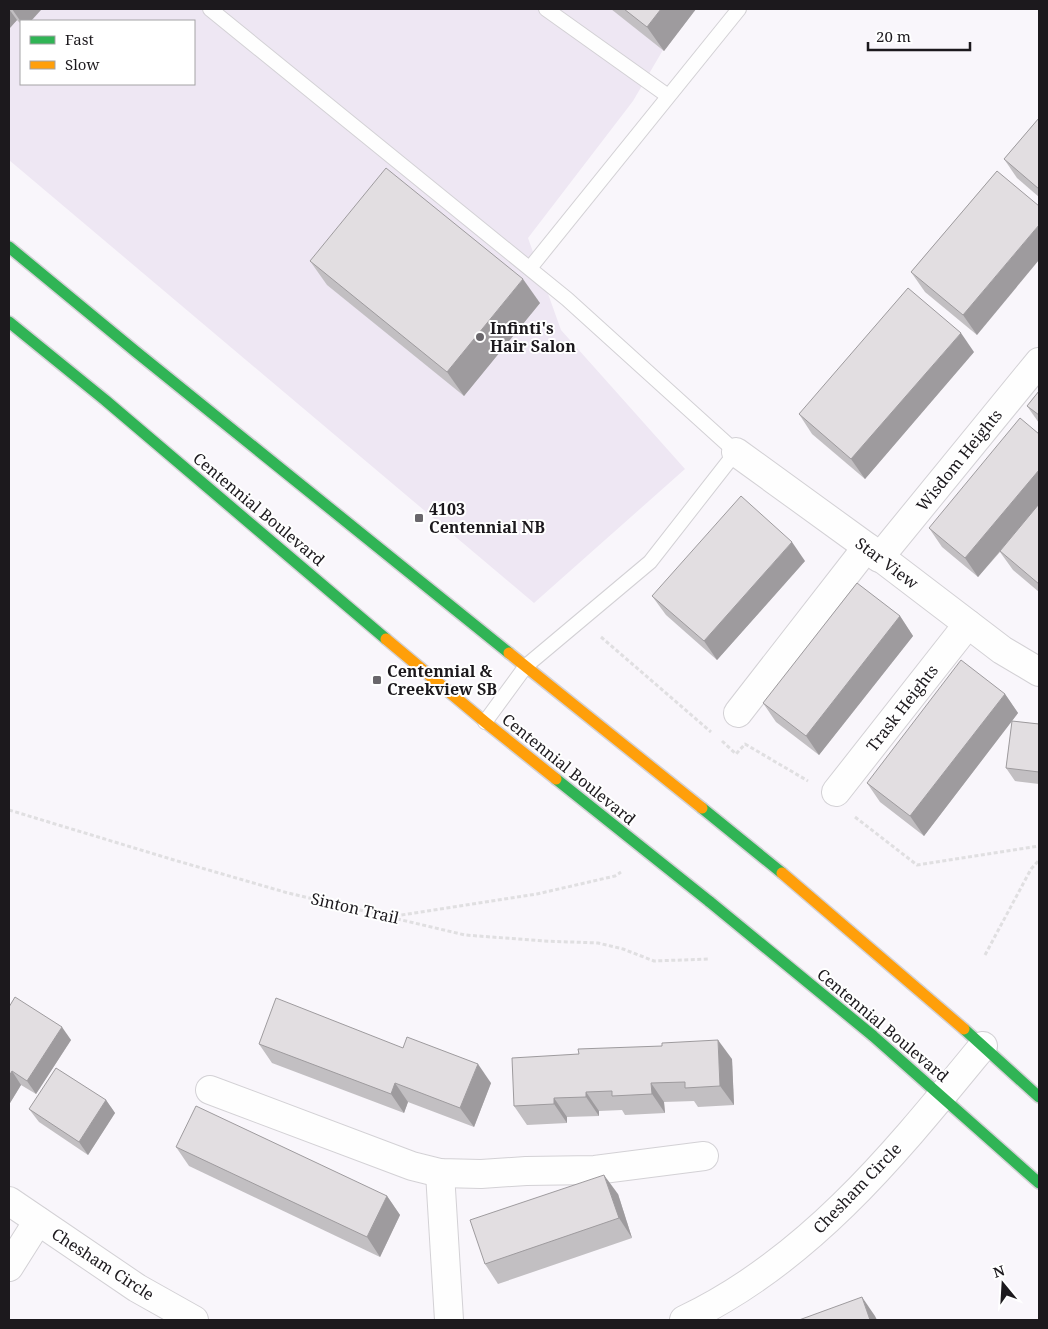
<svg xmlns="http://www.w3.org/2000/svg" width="1048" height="1329" viewBox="0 0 1048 1329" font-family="'Noto Serif',serif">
<rect width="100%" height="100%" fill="#f9f6fb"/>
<path fill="#eee7f3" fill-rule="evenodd" d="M9,9H687L633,101L528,238L561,330L685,469L534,603L9,160ZM21,21H194V84H21Z"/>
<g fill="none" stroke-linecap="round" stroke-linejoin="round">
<defs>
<g id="lane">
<polyline points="210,9 567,299 736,452 650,562 526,666 485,722"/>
<polyline points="546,9 668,96"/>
<polyline points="530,268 739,9"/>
</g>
<g id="street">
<polyline points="736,452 867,547 1002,650 1039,672"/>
<polyline points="879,558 1039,362"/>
<polyline points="738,713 867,547"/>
<polyline points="836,792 968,624"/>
<polyline points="210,1090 412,1166 440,1173 481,1174 526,1171 595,1170 704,1156"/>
<polyline points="440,1173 449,1320"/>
<polyline points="9,1201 137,1288 194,1320"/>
<polyline points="9,1267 38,1221"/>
<path d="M684,1320C810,1260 896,1152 983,1046"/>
</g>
<g id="fast">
<polyline points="9,247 135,351 509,653"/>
<polyline points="9,322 105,400 386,639"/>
<polyline points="556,779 710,902"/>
<polyline points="702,808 782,873"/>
<polyline points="964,1029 1039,1097"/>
<polyline points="872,1035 1039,1183"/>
</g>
<g id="slow">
<polyline points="386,639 485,722 556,779"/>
<polyline points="509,653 702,808"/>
</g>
</defs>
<use href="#lane" stroke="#d3d1d5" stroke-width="16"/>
<use href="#street" stroke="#d3d1d5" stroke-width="30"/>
<use href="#fast" stroke="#d3d1d5" stroke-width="14"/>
<use href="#slow" stroke="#d3d1d5" stroke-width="14"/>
<g stroke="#e0dfe1" stroke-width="3" stroke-dasharray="4 2.5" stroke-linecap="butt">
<polyline points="601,637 711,732"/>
<polyline points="722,741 736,754 745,744 808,781"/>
<polyline points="9,810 174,860 288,893 465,935 544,941 598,943 623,949 654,961 709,959"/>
<polyline points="855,817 917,865 1039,846"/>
<polyline points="395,916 537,894 615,876 621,872"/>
<polyline points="985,955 1031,869 1039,860"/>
</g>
<use href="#lane" stroke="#fefefe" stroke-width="14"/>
<use href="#street" stroke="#fefefe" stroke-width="28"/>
<use href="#fast" stroke="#30b455" stroke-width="11"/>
<use href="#slow" stroke="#ff9f0a" stroke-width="11"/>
<defs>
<polyline id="fast-bridge" points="710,902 872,1035"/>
<polyline id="slow-bridge" points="782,873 964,1029"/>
</defs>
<use href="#fast-bridge" stroke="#d3d1d5" stroke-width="14" stroke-linecap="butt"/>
<use href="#slow-bridge" stroke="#d3d1d5" stroke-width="14" stroke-linecap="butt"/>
<use href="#fast-bridge" stroke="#30b455" stroke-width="11"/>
<use href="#slow-bridge" stroke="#ff9f0a" stroke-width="11"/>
</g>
<g fill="#c2bfc2">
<polygon points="9,9 40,9 41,10 21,21 21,24 17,20 9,29"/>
<polygon points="611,9 696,9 664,51"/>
<polygon points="1039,118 1039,197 1017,178 1004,159"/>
<polygon points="997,171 977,335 925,292 911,272"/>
<polygon points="310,261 540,303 464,396 327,285"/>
<polygon points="974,352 865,479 812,434 799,414"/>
<polygon points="1039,391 1039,423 1027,406"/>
<polygon points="1039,434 1039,592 1013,570 1000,552 978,577 942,547 929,528"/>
<polygon points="805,561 717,660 666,615 652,596"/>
<polygon points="900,616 913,636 819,755 776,722 763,703"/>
<polygon points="1005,694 1018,713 1012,721 1039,724 1039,784 1015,781 1006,768 1012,721 924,836 880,802 867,783"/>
<polygon points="9,1007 71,1040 36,1094 21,1085 10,1103 9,1103"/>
<polygon points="259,1044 491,1083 474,1127 408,1102 404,1113 272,1063"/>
<polygon points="732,1059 734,1105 698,1107 694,1101 664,1102 665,1113 625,1115 622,1110 599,1111 599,1116 567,1117 567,1123 527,1125 514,1106"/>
<polygon points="106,1100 115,1113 88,1155 39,1122 29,1109"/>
<polygon points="176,1147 387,1196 400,1215 380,1257 189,1166"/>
<polygon points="618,1194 632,1238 498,1284 485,1264"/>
</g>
<g fill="#9e9b9e">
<polygon points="9,9 17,20 9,29"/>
<polygon points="12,9 40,9 41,10 31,21 21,22"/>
<polygon points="661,9 696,9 664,51 647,27"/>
<polygon points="1039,225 1039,260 977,335 963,315"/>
<polygon points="523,279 540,303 464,396 447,372"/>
<polygon points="961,333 974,352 865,479 851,459"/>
<polygon points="1039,470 1039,505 978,577 965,558"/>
<polygon points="792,542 805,561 717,660 704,641"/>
<polygon points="900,616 913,636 819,755 806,736"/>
<polygon points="1005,694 1018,713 924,836 910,816"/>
<polygon points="62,1027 71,1040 36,1094 27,1081"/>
<polygon points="718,1040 732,1059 734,1105 720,1086"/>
<polygon points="478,1064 491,1083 474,1127 460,1108"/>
<polygon points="12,1071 21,1085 10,1103 9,1102 9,1076"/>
<polygon points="395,1083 408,1102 404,1113 391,1094"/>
<polygon points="651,1083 664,1102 665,1113 652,1094"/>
<polygon points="586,1092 599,1111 599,1116 586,1097"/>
<polygon points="554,1098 567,1117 567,1123 554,1104"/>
<polygon points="106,1100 115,1113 88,1155 79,1142"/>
<polygon points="604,1175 618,1194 632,1238 619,1218"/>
<polygon points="387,1196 400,1215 380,1257 367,1237"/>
<polygon points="862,1297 875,1316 877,1320 870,1320"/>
</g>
<g fill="#e2dee1" stroke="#9e9b9e">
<polygon points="624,9 661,9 647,27"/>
<polygon points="1039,118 1039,189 1004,159"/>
<polygon points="386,168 523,279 447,372 310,261"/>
<polygon points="997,171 1039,206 1039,225 963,315 911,272"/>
<polygon points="908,288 961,333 851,459 799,414"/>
<polygon points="1039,391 1039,415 1027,406"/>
<polygon points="1020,418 1039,434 1039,470 965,558 929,528"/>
<polygon points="741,496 792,542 704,641 652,596"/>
<polygon points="1039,504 1039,584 1000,551"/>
<polygon points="857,583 900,616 806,736 763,703"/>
<polygon points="961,660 1005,694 910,816 867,783"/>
<polygon points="1012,721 1039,724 1039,772 1006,768"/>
<polygon points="15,997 62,1027 27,1081 12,1071 9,1076 9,1007"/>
<polygon points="276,998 403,1048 407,1037 478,1064 460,1108 395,1083 391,1094 259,1044"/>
<polygon points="718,1040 720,1086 685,1088 685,1082 651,1083 652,1094 612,1096 612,1091 586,1092 586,1097 554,1098 554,1104 514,1106 512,1058 579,1054 578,1049 662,1046 662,1043"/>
<polygon points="56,1068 106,1100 79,1142 29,1109"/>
<polygon points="196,1106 387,1196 367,1237 176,1147"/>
<polygon points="604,1175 619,1218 485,1264 470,1220"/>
<polygon points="862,1297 870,1320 799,1320"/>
</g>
<g fill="#69666b" stroke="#fff" stroke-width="2">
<circle cx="480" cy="337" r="5"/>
<rect x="414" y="513" width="10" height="10" rx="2.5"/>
<rect x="372" y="675" width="10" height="10" rx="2.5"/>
</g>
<g text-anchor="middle" stroke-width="4" stroke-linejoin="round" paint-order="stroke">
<g font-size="16" font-weight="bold" fill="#1c191d" stroke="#fff" text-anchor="start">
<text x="490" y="334">Infinti's<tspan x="490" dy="18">Hair Salon</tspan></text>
<text x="429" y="515">4103<tspan x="429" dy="18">Centennial NB</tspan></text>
<text x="387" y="677">Centennial &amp;<tspan x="387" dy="18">Creekview SB</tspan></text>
</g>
<g font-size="16" fill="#1c191d" stroke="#fff">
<text transform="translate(959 460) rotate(-51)" y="6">Wisdom Heights</text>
<text transform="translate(259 509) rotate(40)" y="6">Centennial Boulevard</text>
<text transform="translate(887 563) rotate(37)" y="6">Star View</text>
<text transform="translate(902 708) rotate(-52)" y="6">Trask Heights</text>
<text transform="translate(569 769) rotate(39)" y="6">Centennial Boulevard</text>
<text transform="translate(355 908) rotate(13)" y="6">Sinton Trail</text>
<text transform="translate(883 1025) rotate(40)" y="6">Centennial Boulevard</text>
<text transform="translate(857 1188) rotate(-46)" y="6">Chesham Circle</text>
<text transform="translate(103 1264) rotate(33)" y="6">Chesham Circle</text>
</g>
</g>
<rect width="1048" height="1329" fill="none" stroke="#1c191d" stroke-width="20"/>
<rect x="20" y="20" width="175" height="65" fill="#ffffff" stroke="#a4a3a5"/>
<rect x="30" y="36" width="25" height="8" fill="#30b455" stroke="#a4a3a5"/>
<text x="65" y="45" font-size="15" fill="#1c191d">Fast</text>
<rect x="30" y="61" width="25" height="8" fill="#ff9f0a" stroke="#a4a3a5"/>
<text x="65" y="70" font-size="15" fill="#1c191d">Slow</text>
<g transform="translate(1003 1284) rotate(342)" stroke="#ffffff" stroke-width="4" paint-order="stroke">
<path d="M0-4L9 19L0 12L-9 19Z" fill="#1c191d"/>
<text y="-8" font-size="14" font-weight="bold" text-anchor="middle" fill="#1c191d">N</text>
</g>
<path d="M868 42v8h102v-8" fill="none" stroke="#1c191d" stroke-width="2.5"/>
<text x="876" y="42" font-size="15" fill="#1c191d" stroke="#ffffff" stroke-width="4" paint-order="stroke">20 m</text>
</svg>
